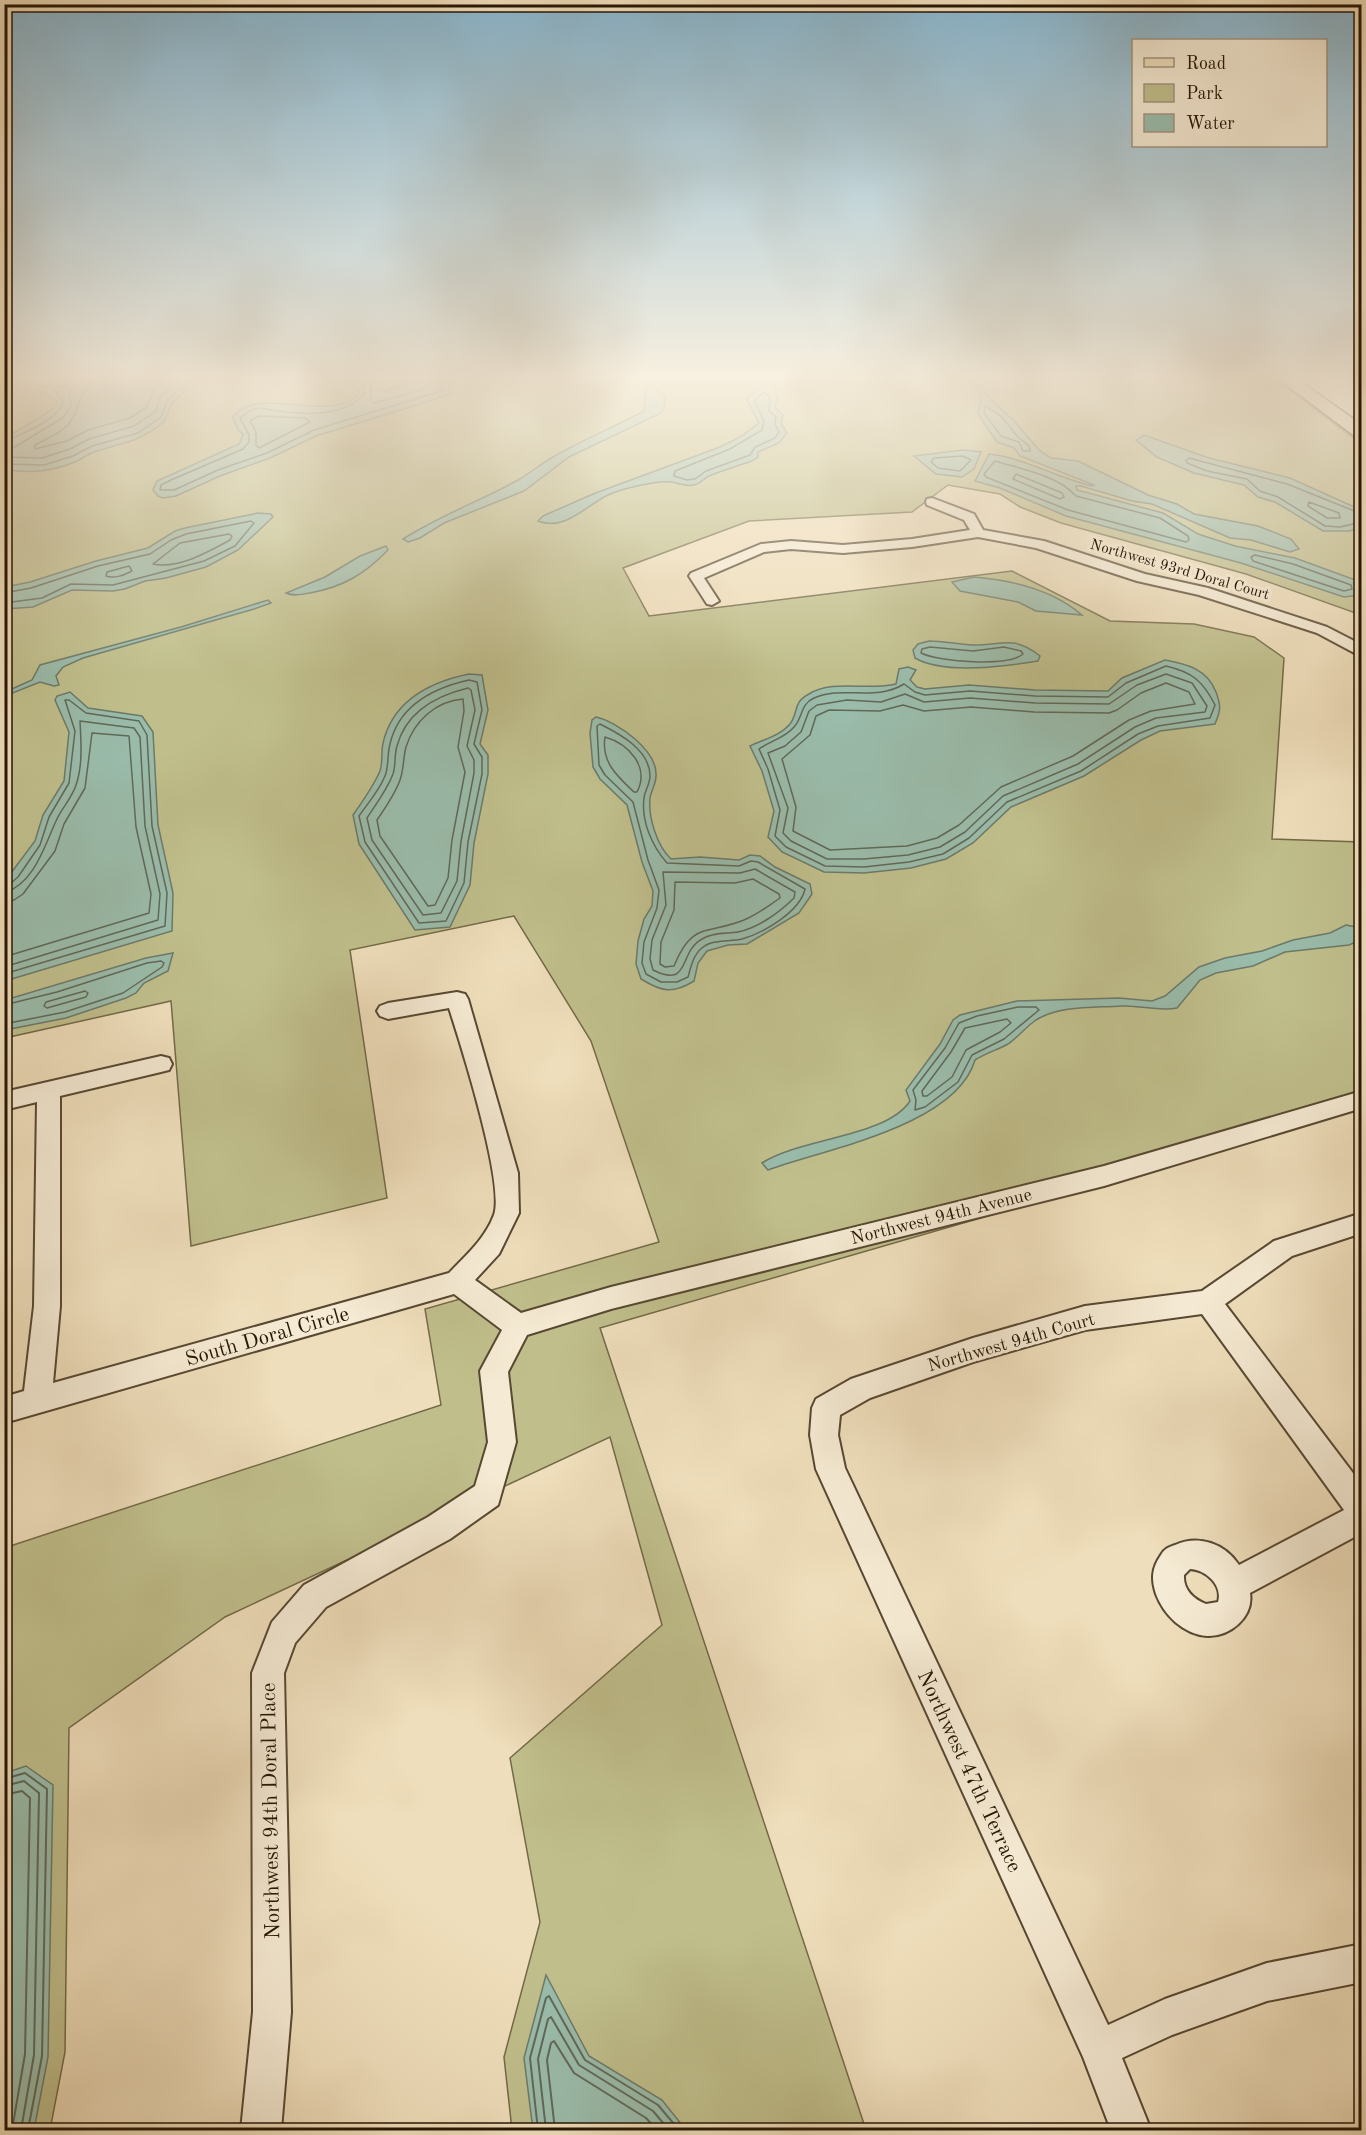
<svg xmlns="http://www.w3.org/2000/svg" width="1366" height="2135" viewBox="0 0 1366 2135" font-family="'Old Standard TT',serif">
<rect width="100%" height="100%" fill="#efdebb"/>
<filter id="stains"><feTurbulence type="fractalNoise" baseFrequency=".00333" numOctaves="4"/><feColorMatrix values="0 0 0 0 .2 0 0 0 0 .09 0 0 0 0 .02 0 0 0 .5 -.17"/></filter>
<radialGradient id="worn" r=".72"><stop offset=".6" stop-color="#630" stop-opacity="0"/><stop offset="1" stop-color="#630" stop-opacity=".3"/></radialGradient>
<polygon fill="#c0bf8c" stroke="#736a48" stroke-width="1.5" points="5,374 1269,374 1361,444 1361,615 1246,574 1061,523 1020,507 1000,494 948,485 912,512 749,521 623,568 649,616 1012,571 1110,621 1194,624 1254,637 1284,658 1272,839 1361,842 1361,1108 600,1328 866,2130 512,2130 504,2057 540,1922 510,1758 662,1625 610,1437 225,1617 69,1728 65,2052 50,2130 5,2130 4,1548 441,1405 425,1309 659,1242 591,1041 514,916 350,950 387,1198 191,1246 171,1001 5,1038"/>
<g fill="#9abcab" stroke="#6c7a69" stroke-width="1.5">
<path d="M78,374H209C197,382 183,390 173,402C167,410 169,419 160,425C138,442 122,443 97,451C89,453 84,458 77,461C52,472 31,473 5,470V438L49,412L57,404V401L37,389Z"/>
<path d="M315,374H444L452,392L433,400L316,436L270,458L220,476L176,496L163,498L158,496L153,490L157,481L239,444L243,435L237,428L233,417C258,384 326,424 358,395L359,390L355,386Z"/>
<path d="M966,383L981,386L988,397L1015,422L1039,450L1051,458L1078,461L1148,495L1177,504L1194,514L1258,526L1291,539L1299,549L1290,552L1251,540L1230,538L1152,504L1132,501L1081,486H1076L1077,490L1163,513L1198,534L1235,546L1295,558L1361,582V595L1344,597L1241,563L1066,516L1000,488L975,481L989,454C1025,458 1057,478 1092,486L1094,485L1020,456L1014,448L997,442L978,414L981,398L979,389Z"/>
<path d="M766,384H773L777,389L774,392L777,397L775,408L783,415L781,423L787,433L779,443L758,452V457L752,461C738,466 723,470 709,476C703,479 700,484 694,485C686,487 679,483 671,482C657,480 621,489 608,495C587,505 564,532 538,521L543,516L593,494L720,447L740,437L759,423L746,398Z"/>
<path d="M652,386L665,396L664,409L659,414L569,457L524,491L444,523L420,538L408,542L403,539C439,516 480,501 518,480C530,473 541,464 553,457C582,440 614,427 644,411L646,389Z"/>
<polygon points="1144,435 1209,458 1290,478 1361,510 1361,526 1350,531 1323,531 1275,502 1258,497 1244,485 1194,473 1157,457 1136,440"/>
<polygon points="963,450 981,452 974,469 962,477 936,474 914,456"/>
<polygon points="258,513 271,514 273,517 238,550 206,567 166,578 145,581 125,589 113,591 72,590 33,607 5,609 5,587 30,582 96,561 148,548 175,531 185,528"/>
<path d="M386,546L388,550C365,574 343,587 310,593C302,594 294,597 286,593L325,577L360,556Z"/>
<path d="M974,577C1011,580 1053,590 1082,615L1036,611L1018,602L960,591L952,582Z"/>
<polygon points="268,600 271,603 254,609 83,658 63,667 56,676 59,685 54,686 40,682 5,696 5,692 32,680 40,665 181,627"/>
<path d="M929,641C943,641 957,644 972,645C1001,646 1013,634 1040,656L1038,661C1006,666 944,675 915,658L913,650L918,644Z"/>
<path d="M1165,660C1187,664 1207,669 1216,692C1221,706 1221,710 1215,724L1160,731L1141,740L1084,776L1011,807L973,843L946,859L911,868L864,873L824,872L782,852L768,837L774,811L762,771L750,746C764,739 780,736 790,724C799,712 792,703 809,694C833,679 868,691 896,684L899,669L908,667L916,670L910,680L917,687L925,689L969,685L1035,690L1108,691L1122,678Z"/>
<path d="M469,674L482,675L488,710L480,744L488,755V774L474,843L470,885L450,927L415,930L359,844L353,815C363,801 373,787 380,771C383,762 381,752 383,743C393,700 430,682 469,674Z"/>
<polygon points="70,692 88,708 142,716 153,732 158,825 173,893 172,931 5,981 5,881 35,841 43,815 64,781 69,732 55,700 57,696"/>
<path d="M596,717C618,722 658,751 656,776C656,784 651,791 650,798C648,817 657,846 671,859L700,857L739,860L750,855L760,856L775,867L810,884L812,894L799,913L747,944L728,945L707,951L698,963L694,981C673,994 662,992 641,979L636,964L638,941L644,919L652,906L653,891L642,862L627,805L600,779L593,767L590,733L592,720Z"/>
<path d="M1346,925L1356,927L1360,934L1356,942L1349,945L1285,952L1253,966L1216,973L1200,980L1177,1008C1158,1012 1141,1005 1122,1006C1095,1008 1060,1005 1036,1020C1026,1027 1018,1037 1008,1044C997,1050 986,1053 975,1060C956,1126 825,1149 768,1170L762,1163C800,1138 887,1137 910,1101L906,1090L940,1044L953,1020L960,1015L1017,1001L1119,998L1152,1001L1165,996L1199,967L1225,958L1262,951L1293,940L1330,933Z"/>
<polygon points="173,953 168,971 144,983 136,993 126,998 66,1018 5,1030 5,1000 146,958"/>
<polygon points="26,1766 53,1785 48,2057 34,2130 5,2130 5,1773"/>
<polygon points="546,1975 589,2056 662,2100 686,2130 533,2130 524,2058"/>
</g>
<g fill="none" stroke-linecap="round" stroke-linejoin="round">
<g stroke="#606958" stroke-width="1.5">
<path d="M92,374C91,378 90,384 88,388C86,392 81,394 80,399C72,430 61,431 35,445V449L67,441L88,430L130,418L147,407L154,390L172,374"/>
<path d="M340,374L363,385L365,393C342,421 292,414 260,408L251,410L240,418L249,435V442L243,449L171,480L161,485L160,490H174L218,470L267,453L314,430L441,391L443,388L439,374"/>
<polyline points="360,374 371,383 371,401 374,403 431,387 431,374"/>
<polyline points="375,374 384,391 421,380 422,374"/>
<polygon points="764,392 770,397 769,411 776,417 775,424 779,432 775,438 755,447 750,455 706,471 695,479 687,480 674,476 675,471 730,449 762,430 764,421 754,401"/>
<polygon points="985,406 1001,416 1017,436 1029,446 1030,451 1023,451 1019,442 1001,436 984,413"/>
<polygon points="259,416 306,418 310,422 259,448 256,445 256,432 250,421"/>
<path d="M4,442C20,434 60,420 63,401L53,389L72,382L76,374"/>
<polyline points="4,450 13,448 64,417 71,405 69,392 80,384 83,374"/>
<polygon points="963,456 971,460 960,471 938,468 931,462 934,458"/>
<polyline points="4,457 42,458 70,449 89,439 134,426 155,412 161,395 186,374"/>
<path d="M995,461C1021,469 1057,475 1076,496L1160,518L1188,536L1189,540L1186,542L1068,510L986,477L984,474Z"/>
<polyline points="4,464 44,465 73,456 92,446 138,433 161,417 168,399 199,374"/>
<polygon points="1016,474 1062,493 1064,497 1060,499 1013,479"/>
<polygon points="1309,502 1339,513 1340,518 1327,518 1308,506"/>
<polyline points="1362,514 1287,484 1189,458 1186,460 1187,463 1207,471 1247,479 1260,491 1278,497 1325,526 1340,527 1362,522"/>
<path d="M229,534L232,536L230,540C208,552 179,569 153,564L180,543Z"/>
<polygon points="1255,555 1293,564 1351,585 1352,589 1344,591 1253,561 1251,557"/>
<path d="M129,566L132,571C124,575 115,579 106,576L107,572Z"/>
<polyline points="4,593 31,588 98,566 150,554 171,540 186,534 251,521 254,523 235,546 204,561 113,585 71,584 42,598 4,603"/>
<path d="M930,647L973,651L1004,647L1021,651L1023,654C1008,667 939,662 921,653L922,649Z"/>
<path d="M1166,666C1192,672 1203,681 1215,705L1210,718L1158,726L1138,734L1081,771L1007,802L969,838L943,854L909,862L864,867L825,866L786,847L775,836L780,810L768,769L759,749C770,741 785,738 794,727C803,718 800,704 814,698C843,685 875,702 904,684L915,692L925,695L970,691L1035,696L1108,697L1126,683Z"/>
<polygon points="1166,674 1192,683 1207,706 1205,712 1156,718 1135,727 1078,764 1003,796 965,832 940,847 908,855 864,859 827,859 791,841 783,833 788,808 768,753 785,746 801,732 809,711 817,705 847,700 881,702 905,694 924,702 970,698 1035,703 1109,704 1137,685"/>
<path d="M469,680L477,682L482,710L474,744L482,757V774L468,842L464,883L446,921L419,923L365,842L359,816C368,803 379,791 385,776C389,766 387,755 390,744C399,705 433,688 469,680Z"/>
<polygon points="1166,683 1189,692 1195,704 1151,711 1129,720 1073,756 1001,787 959,825 937,838 907,846 830,850 793,831 796,807 782,759 810,735 816,716 829,710 880,711 903,705 924,711 971,707 1034,712 1109,713 1117,710 1141,693"/>
<path d="M468,688L471,690L475,710L467,746L474,760V773L461,841L457,881L441,913L423,915L372,840L367,818C376,804 387,790 393,774C396,765 394,756 397,746C406,712 435,696 468,688Z"/>
<path d="M463,699L464,711L458,747L465,772L452,840L448,878L435,905L428,906L380,836L377,820C386,807 395,794 400,780C404,769 403,758 406,747C414,721 436,701 463,699Z"/>
<path d="M600,724C620,734 650,750 650,776C650,784 645,790 644,798C641,821 652,846 667,863L739,866L751,861L758,862L805,889C800,912 763,933 742,939C729,942 712,939 702,948C693,955 691,967 688,977L677,982H661L646,974L642,963L644,942L657,908L659,890L648,860L633,802L605,775L599,765L597,726Z"/>
<path d="M605,737C629,744 650,767 637,792H634C617,776 601,762 605,737Z"/>
<path d="M755,869L795,892L794,898C780,912 758,928 738,932C727,934 713,932 702,939C678,952 691,989 653,970L650,959L652,940L666,905L663,872L740,873Z"/>
<path d="M753,879L779,894L780,898C768,906 757,915 744,920C707,935 692,921 674,966L665,967L660,964L661,942L674,910L675,882L735,883Z"/>
<polyline points="4,885 10,884 18,877 40,845 49,817 69,783 75,731 65,700 69,700 86,713 139,721 147,735 152,826 167,893 165,926 4,974"/>
<path d="M4,893C34,884 44,847 56,821C61,809 72,798 76,785C83,765 81,742 80,721L134,728L140,737L145,826L160,894L158,920L4,967"/>
<polyline points="4,902 14,900 23,894 55,851 64,824 85,788 92,733 129,736 136,827 151,894 149,913 4,957"/>
<polygon points="85,991 88,993 86,997 47,1008 44,1006 46,1002"/>
<polyline points="4,1005 57,992 147,963 161,961 164,963 162,967 123,993 65,1012 4,1024"/>
<polygon points="1018,1007 1036,1007 1039,1010 1004,1039 972,1055 958,1082 925,1107 915,1110 916,1100 913,1090 945,1048 959,1023 977,1016"/>
<polygon points="1007,1019 1011,1023 1000,1032 966,1050 952,1077 927,1096 923,1096 922,1091 951,1052 965,1028"/>
</g>
<g stroke="#606958" stroke-width="2">
<polyline points="4,1779 25,1773 47,1789 42,2056 28,2130"/>
<polyline points="4,1786 24,1781 39,1793 34,2055 21,2130"/>
<polyline points="4,1795 22,1791 30,1798 25,2054 12,2130"/>
<polyline points="538,2130 530,2058 546,1998 549,1996 585,2060 658,2105 679,2130"/>
<polyline points="546,2130 538,2059 548,2019 551,2017 579,2065 653,2111 669,2130"/>
<polyline points="555,2130 547,2060 551,2043 554,2041 574,2073 646,2118 657,2130"/>
</g>
<defs>
<g id="minor">
<polygon points="932,498 974,514 983,530 1044,541 1145,574 1208,588 1327,627 1362,645 1362,657 1317,633 1199,595 1137,581 1036,548 978,537 912,547 843,553 791,549 764,552 704,578 719,601 712,605 707,604 689,576 691,573 761,544 791,541 843,545 912,539 970,530 964,520 927,505 926,502 927,499"/>
<path d="M457,992L465,994L468,999L518,1173L519,1213L499,1254L475,1280L521,1313L611,1287L1104,1166L1362,1091V1108L1104,1186L611,1309L527,1335L508,1372L516,1442L498,1505L450,1539L326,1607L295,1643L284,1673L291,2012L281,2130H241L253,2012L252,1673L272,1622L304,1585L428,1517L475,1486L488,1442L480,1371L502,1330L454,1294L4,1423V1397L24,1391L34,1306L37,1102L4,1110V1092L161,1056L169,1058L172,1064L169,1070L161,1072L60,1096V1306L53,1383L449,1273C466,1255 485,1239 494,1215C505,1184 461,1045 449,1008L388,1019L380,1016L377,1011L380,1006L388,1003Z"/>
<path d="M1362,1213V1233L1292,1256L1225,1304L1362,1485V1533L1250,1593C1254,1617 1230,1637 1207,1636C1183,1634 1164,1615 1156,1594C1151,1579 1152,1568 1161,1555C1164,1549 1169,1547 1175,1545C1199,1534 1225,1544 1239,1565L1344,1510L1202,1314L1085,1330L973,1362L870,1398L840,1415L838,1435L845,1468L1108,2025L1165,1999L1267,1963L1362,1944V1982L1267,2001L1172,2035L1122,2058L1151,2130H1111L1083,2057L816,1469L810,1435L812,1408L816,1399L851,1379L973,1338L1085,1306L1202,1291L1274,1241ZM1190,1569C1206,1570 1223,1585 1218,1602L1206,1604C1193,1599 1183,1589 1184,1575Z"/>
</g>
<polygon id="primary" points="1272,374 1290,374 1362,425 1362,438 1356,437"/>
</defs>
<use href="#minor" stroke="#584832" stroke-width="4"/>
<use href="#primary" stroke="#261605" stroke-width="3"/>
<use href="#minor" fill="#f5ead3" fill-rule="evenodd"/>
<use href="#primary" fill="#efdebb" fill-rule="evenodd"/>
</g>
<linearGradient id="sky" x2="0" y2="1"><stop stop-color="#89b7d0"/><stop offset="0.56" stop-color="#f8f0e0"/><stop offset="1" stop-color="#f8f0e0" stop-opacity="0"/></linearGradient>
<rect width="1366" height="673" fill="url(#sky)"/>
<g text-anchor="middle" stroke-width="6" stroke-linejoin="round" paint-order="stroke">
<g font-size="15" fill="#261605" stroke="#f5ead3">
<text transform="translate(1180 569) rotate(16)" y="5">Northwest 93rd Doral Court</text>
</g>
<g font-size="18" fill="#261605" stroke="#f5ead3">
<text transform="translate(941 1216) rotate(-14)" y="6">Northwest 94th Avenue</text>
<text transform="translate(1011 1342) rotate(-16)" y="6">Northwest 94th Court</text>
</g>
<g font-size="21" fill="#261605" stroke="#f5ead3">
<text transform="translate(267 1336) rotate(-16)" y="7">South Doral Circle</text>
<text transform="translate(970 1771) rotate(65)" y="7">Northwest 47th Terrace</text>
<text transform="translate(270 1811) rotate(-91)" y="7">Northwest 94th Doral Place</text>
</g>
</g>
<rect width="1366" height="2135" fill="none" stroke="#efdebb" stroke-width="24"/>
<rect x="6" y="6" width="1354" height="2123" fill="none" stroke="#261605" stroke-width="3"/>
<rect x="12" y="12" width="1342" height="2111" fill="none" stroke="#261605" stroke-width="1.5"/>
<rect x="1132" y="39" width="195" height="108" fill="#f5ead3" stroke="#a29581" stroke-width="1.5"/>
<rect x="1144" y="58" width="30" height="9" fill="#efdebb" stroke="#a29581" stroke-width="1.5"/>
<text x="1186" y="69" font-size="18" fill="#261605">Road</text>
<rect x="1144" y="84" width="30" height="18" fill="#c0bf8c" stroke="#a29581" stroke-width="1.5"/>
<text x="1186" y="99" font-size="18" fill="#261605">Park</text>
<rect x="1144" y="114" width="30" height="18" fill="#9abcab" stroke="#a29581" stroke-width="1.5"/>
<text x="1186" y="129" font-size="18" fill="#261605">Water</text>
<rect width="100%" height="100%" filter="url(#stains)"/>
<rect width="100%" height="100%" fill="url(#worn)"/>
</svg>
